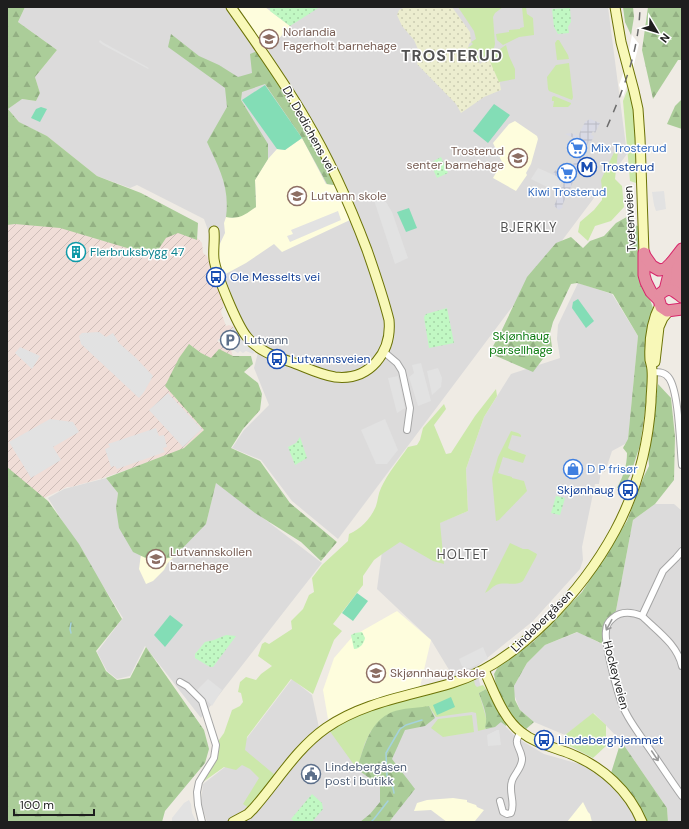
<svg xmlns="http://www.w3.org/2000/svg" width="689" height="829" viewBox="0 0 689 829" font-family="'DM Sans',sans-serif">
<defs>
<pattern id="military-furrows" width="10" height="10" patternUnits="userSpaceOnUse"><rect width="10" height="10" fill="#f0ddd7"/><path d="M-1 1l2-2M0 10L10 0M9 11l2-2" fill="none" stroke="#cdbdb8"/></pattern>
<pattern id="farmland-dots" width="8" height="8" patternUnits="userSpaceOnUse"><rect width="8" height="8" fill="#ecedcf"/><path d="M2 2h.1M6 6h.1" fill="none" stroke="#cacbb1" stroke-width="1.8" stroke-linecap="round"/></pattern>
<pattern id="forest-firs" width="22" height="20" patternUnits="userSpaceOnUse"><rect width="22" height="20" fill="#abcd99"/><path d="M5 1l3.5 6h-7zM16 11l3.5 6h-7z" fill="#93b083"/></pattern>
<pattern id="park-dots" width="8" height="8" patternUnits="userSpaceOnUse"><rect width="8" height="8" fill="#c1f8c3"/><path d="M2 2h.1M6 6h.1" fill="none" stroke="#a5d4a7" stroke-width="1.8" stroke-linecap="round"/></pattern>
<pattern id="plaza-grid" width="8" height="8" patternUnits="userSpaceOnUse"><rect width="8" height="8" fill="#d8d9e4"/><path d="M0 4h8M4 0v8" fill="none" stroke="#b9bac3"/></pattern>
</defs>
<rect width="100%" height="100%" fill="#efebe4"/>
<g fill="#dcdbdb">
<polygon points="25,7 608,7 627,154 338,539 292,501 261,460 232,448 244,430 269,405 254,368 260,345 242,325 204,219 137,185 130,188 97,176 47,136 20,123 8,109 21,99 36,101 40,93 35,77 57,50 18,22"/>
<polygon points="578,283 612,294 638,336 628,440 625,444 612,451 605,472 601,471 599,484 595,484 582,547 583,560 580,569 533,621 476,667 481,688 506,727 517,738 544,754 597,769 605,776 636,814 638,822 207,822 201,803 203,784 225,767 292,679 312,695 321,737 358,715 457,683 431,640 377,589 382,551 403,538 468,511 466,469 484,417 511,374 560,358 557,339 558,325"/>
<polygon points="106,478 118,493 116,508 206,524 216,482 322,563 201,718 145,646 130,676 117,679 107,671 97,652 123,618 48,498 64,489"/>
<polygon points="655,504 674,504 682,511 682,822 668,822 667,808 621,741 594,713 565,735 534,722 520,710 514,694 514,686 527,663 545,645 578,632 602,644 603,635 607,628 614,621 633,520"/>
</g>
<g fill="#fefddd">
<polygon points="238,7 265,7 290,26 268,51"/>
<polygon points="515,121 537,136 538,139 531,164 526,173 527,175 516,191 493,178 502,162 493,143 509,124"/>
<polygon points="302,138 326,184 334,185 350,220 282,252 274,244 246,263 222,276 218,263 217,250 225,233 224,223 226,217 233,218 256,207 255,180 268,159 277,149 285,150"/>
<polygon points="186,544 167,564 164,570 153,581 146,584 139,569 141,554"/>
<polygon points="397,611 431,640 420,687 374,702 328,719 323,690 334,658 353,636"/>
<polygon points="453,798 467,800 467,802 476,805 477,807 484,810 475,821 460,822 447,822 431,810 414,811 417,803 427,800"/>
<polygon points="583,802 588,812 590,814 592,822 567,822"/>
</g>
<polygon fill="url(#military-furrows)" points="7,216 189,229 202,243 203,253 207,256 209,262 224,304 221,312 226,326 229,325 234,327 217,341 231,350 233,357 249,385 184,450 103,478 71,487 67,487 44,498 7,497"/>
<polygon fill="url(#farmland-dots)" points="405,7 452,7 470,32 471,42 469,44 468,48 480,64 488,57 499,78 501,90 484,97 461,113 456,104 417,64 420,54 414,40 402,26 397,15 399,10"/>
<g fill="#cce8aa">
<polygon points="458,7 503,7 495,13 493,17 495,44 494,48 478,62 468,48 473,44 471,42 476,39 474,31"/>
<polygon points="522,7 526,7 527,14 533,18 534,35 519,37 503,45 497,40 496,34 509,32 509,30 520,29 520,28 524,27"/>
<polygon points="557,40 559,40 568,55 569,59 557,60 555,43"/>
<polygon points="506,45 509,56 515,69 515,79 499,82 488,57"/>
<polygon points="569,63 573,97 572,100 549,91 548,89 547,77 556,65"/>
<polygon points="629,86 635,120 636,183 630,181 623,101"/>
<polygon points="554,96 571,103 571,104 568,107 553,107 554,101 552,101 552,97"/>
<polygon points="619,142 615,179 622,186 624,207 611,221 595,226 588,241 578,232 580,222 594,210 602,200 602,189 601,180"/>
<path d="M496,389L497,396L484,417L466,469L468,511L440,523L444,564L433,561L400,542L385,552L374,560L363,576V585L333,624L342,631L334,640L313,694L291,679L247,737L245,750L275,775L249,808L243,804L259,778L250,769L242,765L236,770L224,767L203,782L216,760L219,740L224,733L232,710L240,706L243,702L241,693L238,692L240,682L246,677L256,680L261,674L272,666L258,656L262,644L265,642L269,644L292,629L291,621L303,609L309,595L314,592L312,578L322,565L348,541L349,534C361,529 371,518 376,506C378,500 378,494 381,488C388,473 399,460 408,447L417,445L420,440L423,428L444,404L446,409L434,425L446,454L451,453L475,416Z"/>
<polygon points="511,431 518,433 521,435 521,437 512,435 508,448 511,450 526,455 523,463 503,457 498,473 512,477 512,478 524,481 527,491 499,520 496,521 492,478 498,457"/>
<path d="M510,543L523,549H528L537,554L536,557L523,581C515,587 505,581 496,585C492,587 489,591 485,593Z"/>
<polygon points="474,680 475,685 477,687 483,685 486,689 479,693 485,714 487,722 485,727 486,729 478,731 476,713 472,712 436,717 429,706 371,731 365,743 357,769 329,730 358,714 404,699"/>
<polygon points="593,713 606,725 606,746 593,758 566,744 565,735"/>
<polygon points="472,715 474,732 443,737 431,728 438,719"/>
</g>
<g fill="url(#forest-firs)">
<polygon points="7,7 25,7 18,22 57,50 35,77 40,93 36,101 22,99 8,109 19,122 47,136 97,176 141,193 198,223 197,240 178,233 166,238 154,256 60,228 15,224 7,225"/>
<polygon points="623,7 633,7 634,17 631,35 625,22"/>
<polygon points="648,7 682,7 682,60 678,60 653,99 642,50"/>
<path d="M171,34L199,56L219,65L238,77L252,73L250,54L257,51L305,121L334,185L327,184L302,138L265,84L242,92L241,100L268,144V159L255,180L256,207C246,214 239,220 226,217C230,187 219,168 207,142L227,107L225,88L168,47Z"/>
<polygon points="682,99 682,129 667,124 675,106"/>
<path d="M632,214L634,225L638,226L643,280L653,308L646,336L650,376L640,445L631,473L624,487L620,489L617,488C623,477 627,466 627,453L623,448L628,439L638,336L613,294L577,283L571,284L553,322L550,333L552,347L533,372L489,353L500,334L527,277L556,243L571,237L583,248L590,241L604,236L616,223Z"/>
<polygon points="189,344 201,353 211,358 219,349 233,356 251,356 253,364 244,372 258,383 262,394 260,410 243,429 231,448 260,461 290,503 337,542 321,561 301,542 255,513 216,483 206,524 174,557 152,561 133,552 119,528 116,508 118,493 106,478 184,448 204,430 165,386 179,358"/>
<path d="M658,384L671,398L675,437L674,480L655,504L633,520L614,621C607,628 604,633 603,644L577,632L545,645L527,663L514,686L515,700L520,710L534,722L525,730L513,718L497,690L494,674L499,665L533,642L582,592L627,521L644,476L649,466L648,453Z"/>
<polygon points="7,467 48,501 79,544 122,619 96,651 106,671 117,680 130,678 146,647 204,730 209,749 205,763 165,811 162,822 7,822"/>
<path d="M486,689L498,711L507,724L506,726L501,722L495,727L486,729L485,727C489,716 482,703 479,693Z"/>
<path d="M429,706L435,718L425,726L405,730L392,759L415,789L389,822H360L370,814L380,802V786L357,769C364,747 369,722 392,712C402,708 418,708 429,706Z"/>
<path d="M621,741L667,808L668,822H647C639,802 626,788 611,773Z"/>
</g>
<g fill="url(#park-dots)">
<polygon points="270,7 320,7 290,26 270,11"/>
<polygon points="570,8 571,22 568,27 569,33 558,34 554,27 552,9"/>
<polygon points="441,157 448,173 437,178 430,163"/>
<polygon points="447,308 454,343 429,348 424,317 426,314"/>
<polygon points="300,437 307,458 295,465 288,447 296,443"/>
<polygon points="556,496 565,498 560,515 551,513"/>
<path d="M362,632L365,638C364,643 360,649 354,649L351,635L355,633Z"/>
<polygon points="226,635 236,636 213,667 210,667 195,658 195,654 205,642 214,640"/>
<polygon points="312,794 322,803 323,809 312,822 295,822 291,819"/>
</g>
<g fill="#83ddb6">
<polygon points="265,85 302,138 285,150 277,149 242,100"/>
<polygon points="494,104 510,115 488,143 473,131"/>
<polygon points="41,107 47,109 40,122 31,118 36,109"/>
<polygon points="409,208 417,228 406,232 397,212"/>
<polygon points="578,299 594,321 586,328 572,308 573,302"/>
<polygon points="357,593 368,601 353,621 342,613"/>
<polygon points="170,615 183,625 165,647 154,635"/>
<polygon points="451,697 455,707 437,715 433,705"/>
</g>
<g fill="#e2e2e2">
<polygon points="100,40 104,43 149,68 148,69 103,45 99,42"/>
<polygon points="538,168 563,179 557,192 531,179"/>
<polygon points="664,191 666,209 656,211 654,205 652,192"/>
<polygon points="377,192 382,202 386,202 392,212 408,258 395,264 372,194"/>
<polygon points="338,211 341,220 290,242 287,236 293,234 291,230"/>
<polygon points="234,327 242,339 255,351 253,354 246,351 243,353 240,351 238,353 218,340"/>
<polygon points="99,332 106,337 113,333 119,343 136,358 153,376 144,392 139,398 81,344 79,336 82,333"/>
<polygon points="20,347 40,356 32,369 15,353"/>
<polygon points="421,363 431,401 418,406 409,377 414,373 412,365"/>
<polygon points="438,368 442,378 441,387 432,395 427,371"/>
<polygon points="398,376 405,408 397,413 388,378"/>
<polygon points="168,393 202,429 183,447 149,410"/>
<polygon points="50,419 73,422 79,432 53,447 61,460 31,478 9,442"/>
<polygon points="385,419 398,450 387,464 376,464 361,430"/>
<polygon points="156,428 159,436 164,435 167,447 163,448 165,452 117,469 115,466 111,467 105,449 110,447 108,444"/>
<polygon points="483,647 488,659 470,668 467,668 462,666 459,659"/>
<polygon points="208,679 222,690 212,706 197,690"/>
<polygon points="497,730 499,730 501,745 488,746 487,735"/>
<polygon points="189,800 191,804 192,813 196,821 172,822 172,818 184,803"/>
</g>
<polygon fill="url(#plaza-grid)" points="590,119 600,123 595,133 593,131 591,135 594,136 591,142 589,141 579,163 581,164 575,177 572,175 569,180 573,182 562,206 563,207 559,210 554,206 564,182 562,181 562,179 553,174 555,170 568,176 583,142 565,134 571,133 578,136 585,122"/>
<polygon fill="#fff" points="632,35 639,44 633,68 623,97 619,85 626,66"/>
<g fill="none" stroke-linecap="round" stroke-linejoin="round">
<g stroke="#a5d2dc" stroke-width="1.5">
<polyline points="71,633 70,629 71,623"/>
<polyline points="394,793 392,783 387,776 386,753 400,729 406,725 422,720"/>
<polyline points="371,822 374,819 388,801"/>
</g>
<defs>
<g id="street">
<polyline points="384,352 397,363 402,371 410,408 407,430"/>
<path d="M652,372C659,372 665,372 669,378C679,392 680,446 682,465"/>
<path d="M682,551L676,558L663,571L642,616C657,631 677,644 682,666"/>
<path d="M642,616C632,612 621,611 613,618C609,621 606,626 606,631C604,643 619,701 626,713C631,723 638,732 644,741C657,759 669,778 682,796"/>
<polyline points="180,682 187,686 202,701 216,745 214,758 199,782 197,792 198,805 202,822"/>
<path d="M500,801L503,812L507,814L511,813C516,803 508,792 512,781C514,774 523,767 522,758C520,745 512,745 521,732"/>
</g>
<g id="secondary">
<polyline points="615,7 621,42 634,91 638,109 640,138 644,253"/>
<path d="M214,231C215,240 213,250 214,259C216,274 237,325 247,337C259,352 277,357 294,363C307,368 321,375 335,377C370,381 392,352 389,320C383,296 375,273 367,250C350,205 330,160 305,118C283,80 257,44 231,7"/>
<polyline points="655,362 659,327 663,318 669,311"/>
<path d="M484,670C494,691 502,717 521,732C536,744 554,747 571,754C603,767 629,791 642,822"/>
<path d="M233,822L248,814L253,809C277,782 296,749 326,728C363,702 410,696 452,683C518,663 583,590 615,531C636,492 648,447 651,402C651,392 653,381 652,370C652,367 651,364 650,360C649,341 651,322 660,305"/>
</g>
<g id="highway">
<polyline points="644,253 644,275 646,282 651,292 659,300 661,307 667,311 682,309"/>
<polyline points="645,256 652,266 659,270 665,269 672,262"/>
<polyline points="665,290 672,262 682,249"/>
<polyline points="676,291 677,270 682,261"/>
<path d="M660,294C669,285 674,291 682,297"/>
</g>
</defs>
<use href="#street" stroke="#a5a5a5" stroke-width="8"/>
<use href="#secondary" stroke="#6c7307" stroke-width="11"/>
<use href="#highway" stroke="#d7276b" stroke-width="13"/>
<use href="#street" stroke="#fff" stroke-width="6"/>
<use href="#secondary" stroke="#f8f8b8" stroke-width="9"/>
<use href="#highway" stroke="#e58da1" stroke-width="11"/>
<path stroke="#6c6c6c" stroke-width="1.5" stroke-dasharray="8 8" stroke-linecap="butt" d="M607,127C624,88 639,50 640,7"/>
</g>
<defs><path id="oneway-shaft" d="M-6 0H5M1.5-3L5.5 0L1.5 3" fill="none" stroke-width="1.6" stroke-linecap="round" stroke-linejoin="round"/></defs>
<g stroke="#9a9a9a">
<use href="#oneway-shaft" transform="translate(609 625) rotate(118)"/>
<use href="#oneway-shaft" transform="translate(655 756) rotate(56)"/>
</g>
<defs>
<symbol id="school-ring" viewBox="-11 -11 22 22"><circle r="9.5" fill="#fff" stroke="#8d6e63" stroke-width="1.5"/><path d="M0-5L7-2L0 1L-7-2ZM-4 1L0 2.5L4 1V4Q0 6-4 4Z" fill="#8d6e63"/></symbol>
<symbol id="supermarket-ring" viewBox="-11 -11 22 22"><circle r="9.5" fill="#fff" stroke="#3f7fe0" stroke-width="1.5"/><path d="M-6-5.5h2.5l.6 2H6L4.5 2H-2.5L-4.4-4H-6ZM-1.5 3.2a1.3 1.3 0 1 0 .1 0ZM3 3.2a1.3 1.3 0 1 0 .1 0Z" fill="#3f7fe0"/></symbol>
<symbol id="metro-ring" viewBox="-11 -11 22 22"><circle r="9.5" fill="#fff" stroke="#1a4fb4" stroke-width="1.5"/><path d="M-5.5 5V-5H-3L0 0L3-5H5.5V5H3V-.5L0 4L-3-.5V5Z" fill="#1a4fb4"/></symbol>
<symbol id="building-ring" viewBox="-11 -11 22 22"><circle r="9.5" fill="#fff" stroke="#0f9aa8" stroke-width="1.5"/><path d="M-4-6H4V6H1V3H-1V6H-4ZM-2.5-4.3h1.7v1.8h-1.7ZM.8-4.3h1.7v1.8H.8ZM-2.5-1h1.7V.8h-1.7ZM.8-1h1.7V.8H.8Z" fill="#0f9aa8"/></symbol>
<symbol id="bus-ring" viewBox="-11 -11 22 22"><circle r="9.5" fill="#fff" stroke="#1a4fb4" stroke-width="1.5"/><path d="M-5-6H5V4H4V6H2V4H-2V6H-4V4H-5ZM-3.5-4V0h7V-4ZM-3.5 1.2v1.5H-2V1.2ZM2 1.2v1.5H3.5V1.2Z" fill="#1a4fb4"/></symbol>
<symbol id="parking-ring" viewBox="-11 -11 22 22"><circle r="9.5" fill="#fff" stroke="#5c6f8a" stroke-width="1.5"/><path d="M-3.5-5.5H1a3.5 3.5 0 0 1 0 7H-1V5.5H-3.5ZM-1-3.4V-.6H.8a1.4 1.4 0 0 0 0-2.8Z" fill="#5c6f8a"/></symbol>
<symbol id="shop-ring" viewBox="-11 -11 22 22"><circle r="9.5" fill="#fff" stroke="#3f7fe0" stroke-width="1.5"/><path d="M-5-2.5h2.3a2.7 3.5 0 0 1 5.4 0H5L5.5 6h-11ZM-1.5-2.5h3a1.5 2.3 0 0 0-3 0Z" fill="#3f7fe0"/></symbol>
<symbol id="civic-ring" viewBox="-11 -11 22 22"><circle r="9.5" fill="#fff" stroke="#5c6f8a" stroke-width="1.5"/><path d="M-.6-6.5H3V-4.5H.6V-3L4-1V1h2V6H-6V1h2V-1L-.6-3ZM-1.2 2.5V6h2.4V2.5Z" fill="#5c6f8a"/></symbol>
</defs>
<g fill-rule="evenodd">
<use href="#school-ring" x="258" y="28" width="22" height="22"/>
<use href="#supermarket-ring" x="566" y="137" width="22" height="22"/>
<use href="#school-ring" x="507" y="147" width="22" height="22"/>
<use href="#metro-ring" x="576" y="156" width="22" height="22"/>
<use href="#supermarket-ring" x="556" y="162" width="22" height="22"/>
<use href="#school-ring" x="286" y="185" width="22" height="22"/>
<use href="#building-ring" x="65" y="241" width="22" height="22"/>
<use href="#bus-ring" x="205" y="266" width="22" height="22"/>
<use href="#parking-ring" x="219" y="329" width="22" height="22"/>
<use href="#bus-ring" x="266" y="348" width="22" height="22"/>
<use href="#shop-ring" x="562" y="458" width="22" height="22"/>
<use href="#bus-ring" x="617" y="479" width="22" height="22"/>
<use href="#school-ring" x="145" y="548" width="22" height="22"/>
<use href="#school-ring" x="365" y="662" width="22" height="22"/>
<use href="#bus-ring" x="533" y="729" width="22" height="22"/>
<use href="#civic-ring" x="300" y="763" width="22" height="22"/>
</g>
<g text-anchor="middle" stroke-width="3" stroke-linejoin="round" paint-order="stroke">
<g font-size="12" fill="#785e54" stroke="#fff" text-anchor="start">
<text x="283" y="36">Norlandia<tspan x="283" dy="14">Fagerholt barnehage</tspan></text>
<text x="504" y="155" text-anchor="end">Trosterud<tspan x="504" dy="14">senter barnehage</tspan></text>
<text x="311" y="200">Lutvann skole</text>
<text x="170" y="556">Lutvannskollen<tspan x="170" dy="14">barnehage</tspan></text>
<text x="390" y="677">Skjønnhaug skole</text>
</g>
<g font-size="12" fill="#1e1e1e" stroke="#fff">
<text transform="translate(309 129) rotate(61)" y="4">Dr. Dedichens vei</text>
<text transform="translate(630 219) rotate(-93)" y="4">Tvetenveien</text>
<text transform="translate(542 621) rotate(-45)" y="4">Lindebergåsen</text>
<text transform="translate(616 675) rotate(75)" y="4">Hockeyveien</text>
</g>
<g font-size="12" fill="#366cbe" stroke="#fff" text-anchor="start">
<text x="591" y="152">Mix Trosterud</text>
<text x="567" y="196" text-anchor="middle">Kiwi Trosterud</text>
<text x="587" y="473">D P frisør</text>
</g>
<g font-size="12" fill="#164399" stroke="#fff" text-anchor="start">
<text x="601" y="171">Trosterud</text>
<text x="230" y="281">Ole Messelts vei</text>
<text x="291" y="363">Lutvannsveien</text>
<text x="614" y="494" text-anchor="end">Skjønhaug</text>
<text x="558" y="744">Lindeberghjemmet</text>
</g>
<g font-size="12" fill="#0d838f" stroke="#fff" text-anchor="start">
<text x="90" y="256">Flerbruksbygg 47</text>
</g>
<g font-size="12" fill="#0d7b11" stroke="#fff">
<text x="521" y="340">Skjønhaug<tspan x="521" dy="14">parsellhage</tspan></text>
</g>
<g font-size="12" fill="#4e5e75" stroke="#fff" text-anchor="start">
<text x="244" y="344">Lutvann</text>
<text x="325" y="771">Lindebergåsen<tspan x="325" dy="14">post i butikk</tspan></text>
</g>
<g font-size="13" letter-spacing="1" fill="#515151" stroke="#fff">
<text x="529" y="232">BJERKLY</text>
<text x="463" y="559">HOLTET</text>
</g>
<g font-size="16" font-weight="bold" letter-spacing="1" fill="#515151" stroke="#fff">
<text x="452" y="61">TROSTERUD</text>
</g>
</g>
<rect width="689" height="829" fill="none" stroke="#1e1e1e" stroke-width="16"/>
<g transform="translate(657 32) rotate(128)" stroke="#ffffff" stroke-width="3" paint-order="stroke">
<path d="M0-3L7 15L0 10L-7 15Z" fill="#1e1e1e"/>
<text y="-6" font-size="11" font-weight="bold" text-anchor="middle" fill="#1e1e1e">N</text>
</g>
<path d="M14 809v6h80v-6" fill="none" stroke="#1e1e1e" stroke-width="2"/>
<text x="20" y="809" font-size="12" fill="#1e1e1e" stroke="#ffffff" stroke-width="3" paint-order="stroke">100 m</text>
</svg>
